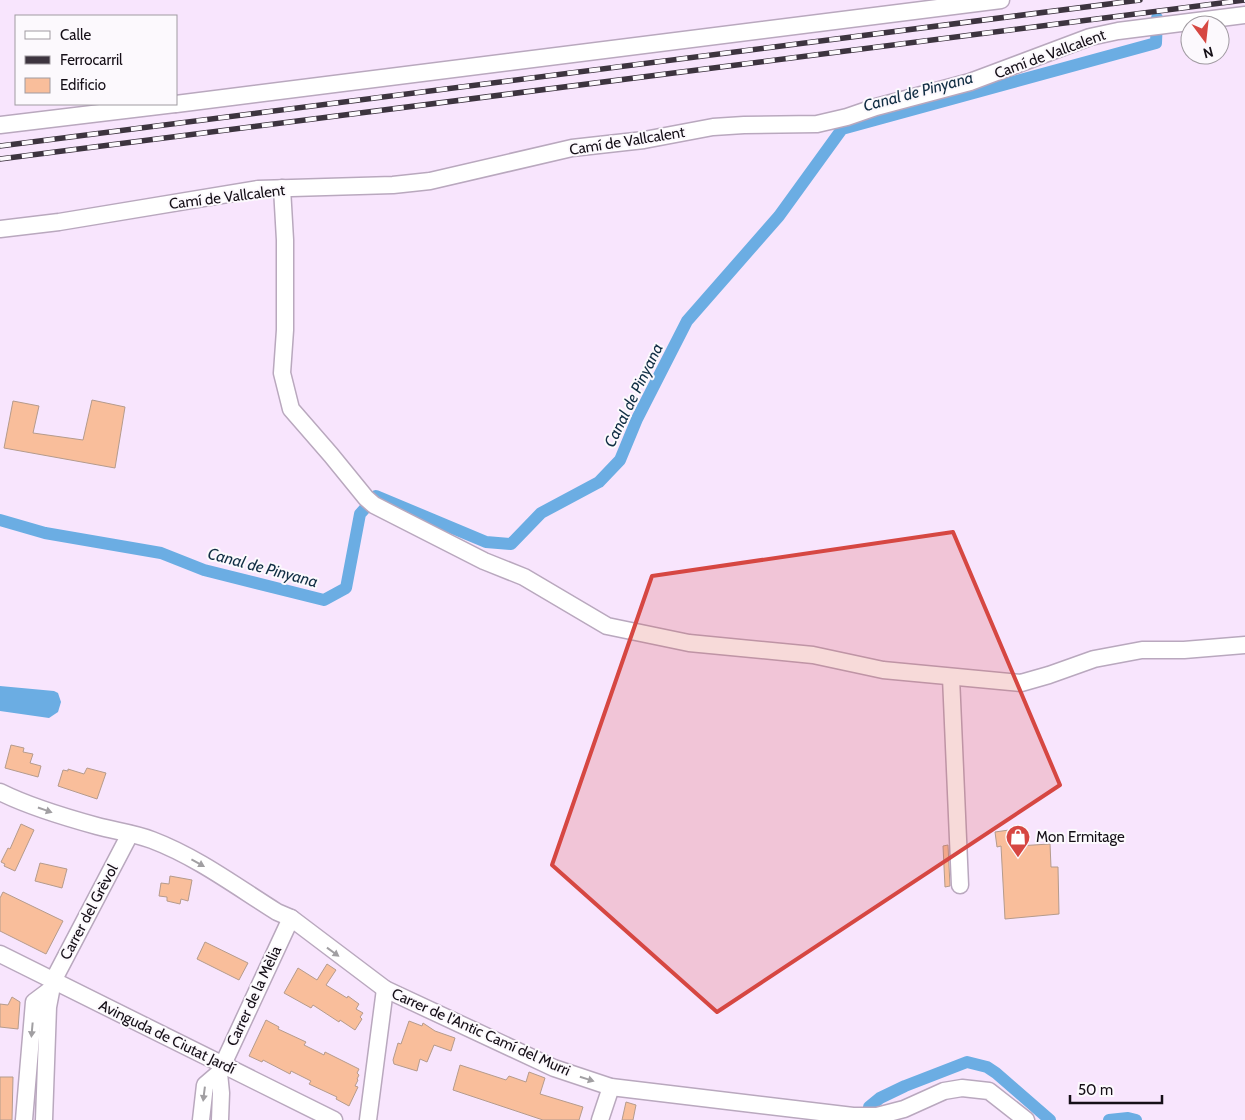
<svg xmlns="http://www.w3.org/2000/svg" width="1245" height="1120" viewBox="0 0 1245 1120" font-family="Cabin,sans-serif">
<rect width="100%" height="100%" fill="#f8e5fd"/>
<polygon fill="#6bade3" points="0,686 54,691 58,693 61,702 58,712 49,718 0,711"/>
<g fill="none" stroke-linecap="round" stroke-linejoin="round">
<g stroke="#6bade3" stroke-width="12">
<polyline points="0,520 45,533 161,553 204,570 324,600 346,588 360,514 376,496 486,542 511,544 541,513 599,482 620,460 637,419 687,321 779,216 842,129 1156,43 1157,18"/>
<polyline points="869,1107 880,1098 905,1086 967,1062 987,1067 996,1073 1050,1120"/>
<polyline points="1109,1120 1128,1118 1136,1120"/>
</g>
</g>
<g fill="#f9be9b" stroke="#b59b8c">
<polygon points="92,400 125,407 115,468 4,448 13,401 39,406 33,433 83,440"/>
<polygon points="11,745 24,748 23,752 33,754 30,763 41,766 38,777 5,768"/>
<polygon points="87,768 106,773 97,799 58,786 63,770 68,771 68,769 84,774"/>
<polygon points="21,824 34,830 15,871 4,866 5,864 1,862 8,848 10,849"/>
<polygon points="1016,829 1017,846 1050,844 1051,867 1058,867 1059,914 1005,919 1001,846 997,847 995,832"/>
<polygon points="948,845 950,886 945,887 943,846"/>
<polygon points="40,863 67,869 62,888 35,881"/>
<polygon points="170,876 192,880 188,901 181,899 180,904 167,901 167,897 159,896 161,883 169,884"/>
<polygon points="3,892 63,921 46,954 0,931 0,898"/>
<polygon points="205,942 248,963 239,980 197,959"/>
<polygon points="327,964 336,970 326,985 347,998 348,996 359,1004 356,1009 363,1013 360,1017 362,1019 355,1030 340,1020 339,1022 313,1005 311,1008 284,993 298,968 317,980"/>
<polygon points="12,997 20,1002 18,1029 0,1027 0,1004 8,1005"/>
<polygon points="266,1020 279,1027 278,1029 306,1042 304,1045 324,1055 325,1052 359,1069 357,1073 359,1075 357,1079 358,1080 355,1086 358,1087 349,1106 336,1099 337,1097 309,1084 311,1081 291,1071 290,1074 263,1060 262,1062 249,1056"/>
<polygon points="409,1021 422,1026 423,1023 435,1031 455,1038 451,1051 434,1045 427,1062 420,1059 417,1071 394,1064 393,1060 398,1043 401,1044"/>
<polygon points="460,1065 506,1080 509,1076 526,1082 529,1072 545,1078 540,1094 583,1107 579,1120 543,1120 453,1090"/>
<polygon points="0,1077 13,1077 12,1120 0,1120"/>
<polygon points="626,1102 636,1105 633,1120 622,1120"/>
</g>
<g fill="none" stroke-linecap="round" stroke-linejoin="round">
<defs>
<g id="minor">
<polyline points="176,104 1001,0"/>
<polyline points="0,125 175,104"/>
<polyline points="282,188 285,240 285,330 282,373 291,409 331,455 366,498 374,505 484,561 524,577 607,626 689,643 813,655 883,670 1021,683 1049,675 1094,659 1142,650 1184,650 1245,645"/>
<polyline points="0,229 59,222 258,189 393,185 430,181 572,148 644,140 713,127 744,125 817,124 847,117 876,107 970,82 1090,37 1118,31 1245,15"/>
<polyline points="951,677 960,885"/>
<path d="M0,792C30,807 64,817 97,826C115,831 134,833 152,840C197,857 237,887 277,912L291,918L385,989L554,1068L611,1087L853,1116H877L904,1109L944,1091L962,1088L989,1091L1026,1120"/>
<polyline points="0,954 334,1120"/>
<polyline points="24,1120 34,1002 50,990"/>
<polyline points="44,1120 48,1007 53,981 130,834"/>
<polyline points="201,1120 205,1085 219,1073"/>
<polyline points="220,1120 221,1093 219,1073 291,918"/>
<polyline points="368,1120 385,989"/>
<polyline points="600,1120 611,1087"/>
</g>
</defs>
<use href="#minor" stroke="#b9a8be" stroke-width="19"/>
<use href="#minor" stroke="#fff" stroke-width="16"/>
<defs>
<g id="rail">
<polyline points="0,146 1140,0"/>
<polyline points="0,159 1245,0"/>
</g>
</defs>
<use href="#rail" stroke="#3d343f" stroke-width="5.5"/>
<use href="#rail" stroke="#fcf9fd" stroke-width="4" stroke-dasharray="11" stroke-linecap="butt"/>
</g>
<defs><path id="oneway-solid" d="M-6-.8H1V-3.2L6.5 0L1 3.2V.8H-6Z" transform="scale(1.25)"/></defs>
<g fill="#a19fa2">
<use href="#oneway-solid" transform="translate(45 810) rotate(19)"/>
<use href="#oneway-solid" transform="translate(198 863) rotate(29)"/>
<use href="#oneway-solid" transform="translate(333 952) rotate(36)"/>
<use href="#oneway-solid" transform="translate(32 1030) rotate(95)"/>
<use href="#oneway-solid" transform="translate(587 1079) rotate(18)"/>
<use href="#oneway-solid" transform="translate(204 1094) rotate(97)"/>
</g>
<path fill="#d64742" fill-opacity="0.2" stroke="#d64742" stroke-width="4" stroke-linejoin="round" d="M953,532L1060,785L717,1012L552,865L652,576Z"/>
<defs>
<symbol id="shop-pin" viewBox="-11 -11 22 30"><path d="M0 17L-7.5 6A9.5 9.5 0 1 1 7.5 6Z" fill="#d64742" stroke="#fcf9fd"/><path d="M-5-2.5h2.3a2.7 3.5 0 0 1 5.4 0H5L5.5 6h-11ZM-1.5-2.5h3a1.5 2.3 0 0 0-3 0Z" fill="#fff"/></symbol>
</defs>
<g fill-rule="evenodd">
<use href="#shop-pin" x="1004" y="823" width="28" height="38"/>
</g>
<g text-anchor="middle" stroke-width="4" stroke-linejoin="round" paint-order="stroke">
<g font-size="15" fill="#150f17" stroke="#fcf9fd">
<text transform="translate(1050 54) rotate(-20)" y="5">Camí de Vallcalent</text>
<text transform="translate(627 141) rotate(-9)" y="5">Camí de Vallcalent</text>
<text transform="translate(227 197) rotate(-7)" y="5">Camí de Vallcalent</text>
<text transform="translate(89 912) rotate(-62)" y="5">Carrer del Grèvol</text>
<text transform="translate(254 996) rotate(-65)" y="5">Carrer de la Mèlia</text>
<text transform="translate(481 1032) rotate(24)" y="5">Carrer de l'Antic Camí del Murri</text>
<text transform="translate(167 1037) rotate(26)" y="5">Avinguda de Ciutat Jardí</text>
</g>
<g font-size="15" fill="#150f17" stroke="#fcf9fd" text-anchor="start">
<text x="1036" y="842">Mon Ermitage</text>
</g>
<g font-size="16" font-style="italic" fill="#112e44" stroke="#fcf9fd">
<text transform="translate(918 91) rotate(-15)" y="6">Canal de Pinyana</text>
<text transform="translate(633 395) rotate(-64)" y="6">Canal de Pinyana</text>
<text transform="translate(263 567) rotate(15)" y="6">Canal de Pinyana</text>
</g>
</g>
<rect x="15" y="15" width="162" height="90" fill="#fcf9fd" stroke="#a09ba1"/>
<rect x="25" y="31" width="25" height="8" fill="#ffffff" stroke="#a09ba1"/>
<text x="60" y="40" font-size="15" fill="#150f17">Calle</text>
<rect x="25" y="56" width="25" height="8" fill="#3d343f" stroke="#a09ba1"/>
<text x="60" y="65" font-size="15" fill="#150f17">Ferrocarril</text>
<rect x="25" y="78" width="25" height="15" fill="#f9be9b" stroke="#a09ba1"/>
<text x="60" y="90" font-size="15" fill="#150f17">Edificio</text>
<g transform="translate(1205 40) rotate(165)"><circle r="24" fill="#fcf9fd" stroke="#a09ba1"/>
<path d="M0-4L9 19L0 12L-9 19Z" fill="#d64742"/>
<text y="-8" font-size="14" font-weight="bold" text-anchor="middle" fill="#150f17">N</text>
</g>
<path d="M1070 1095v8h92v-8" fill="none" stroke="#150f17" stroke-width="2.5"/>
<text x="1078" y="1095" font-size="15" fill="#150f17" stroke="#fcf9fd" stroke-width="4" paint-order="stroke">50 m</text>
</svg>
